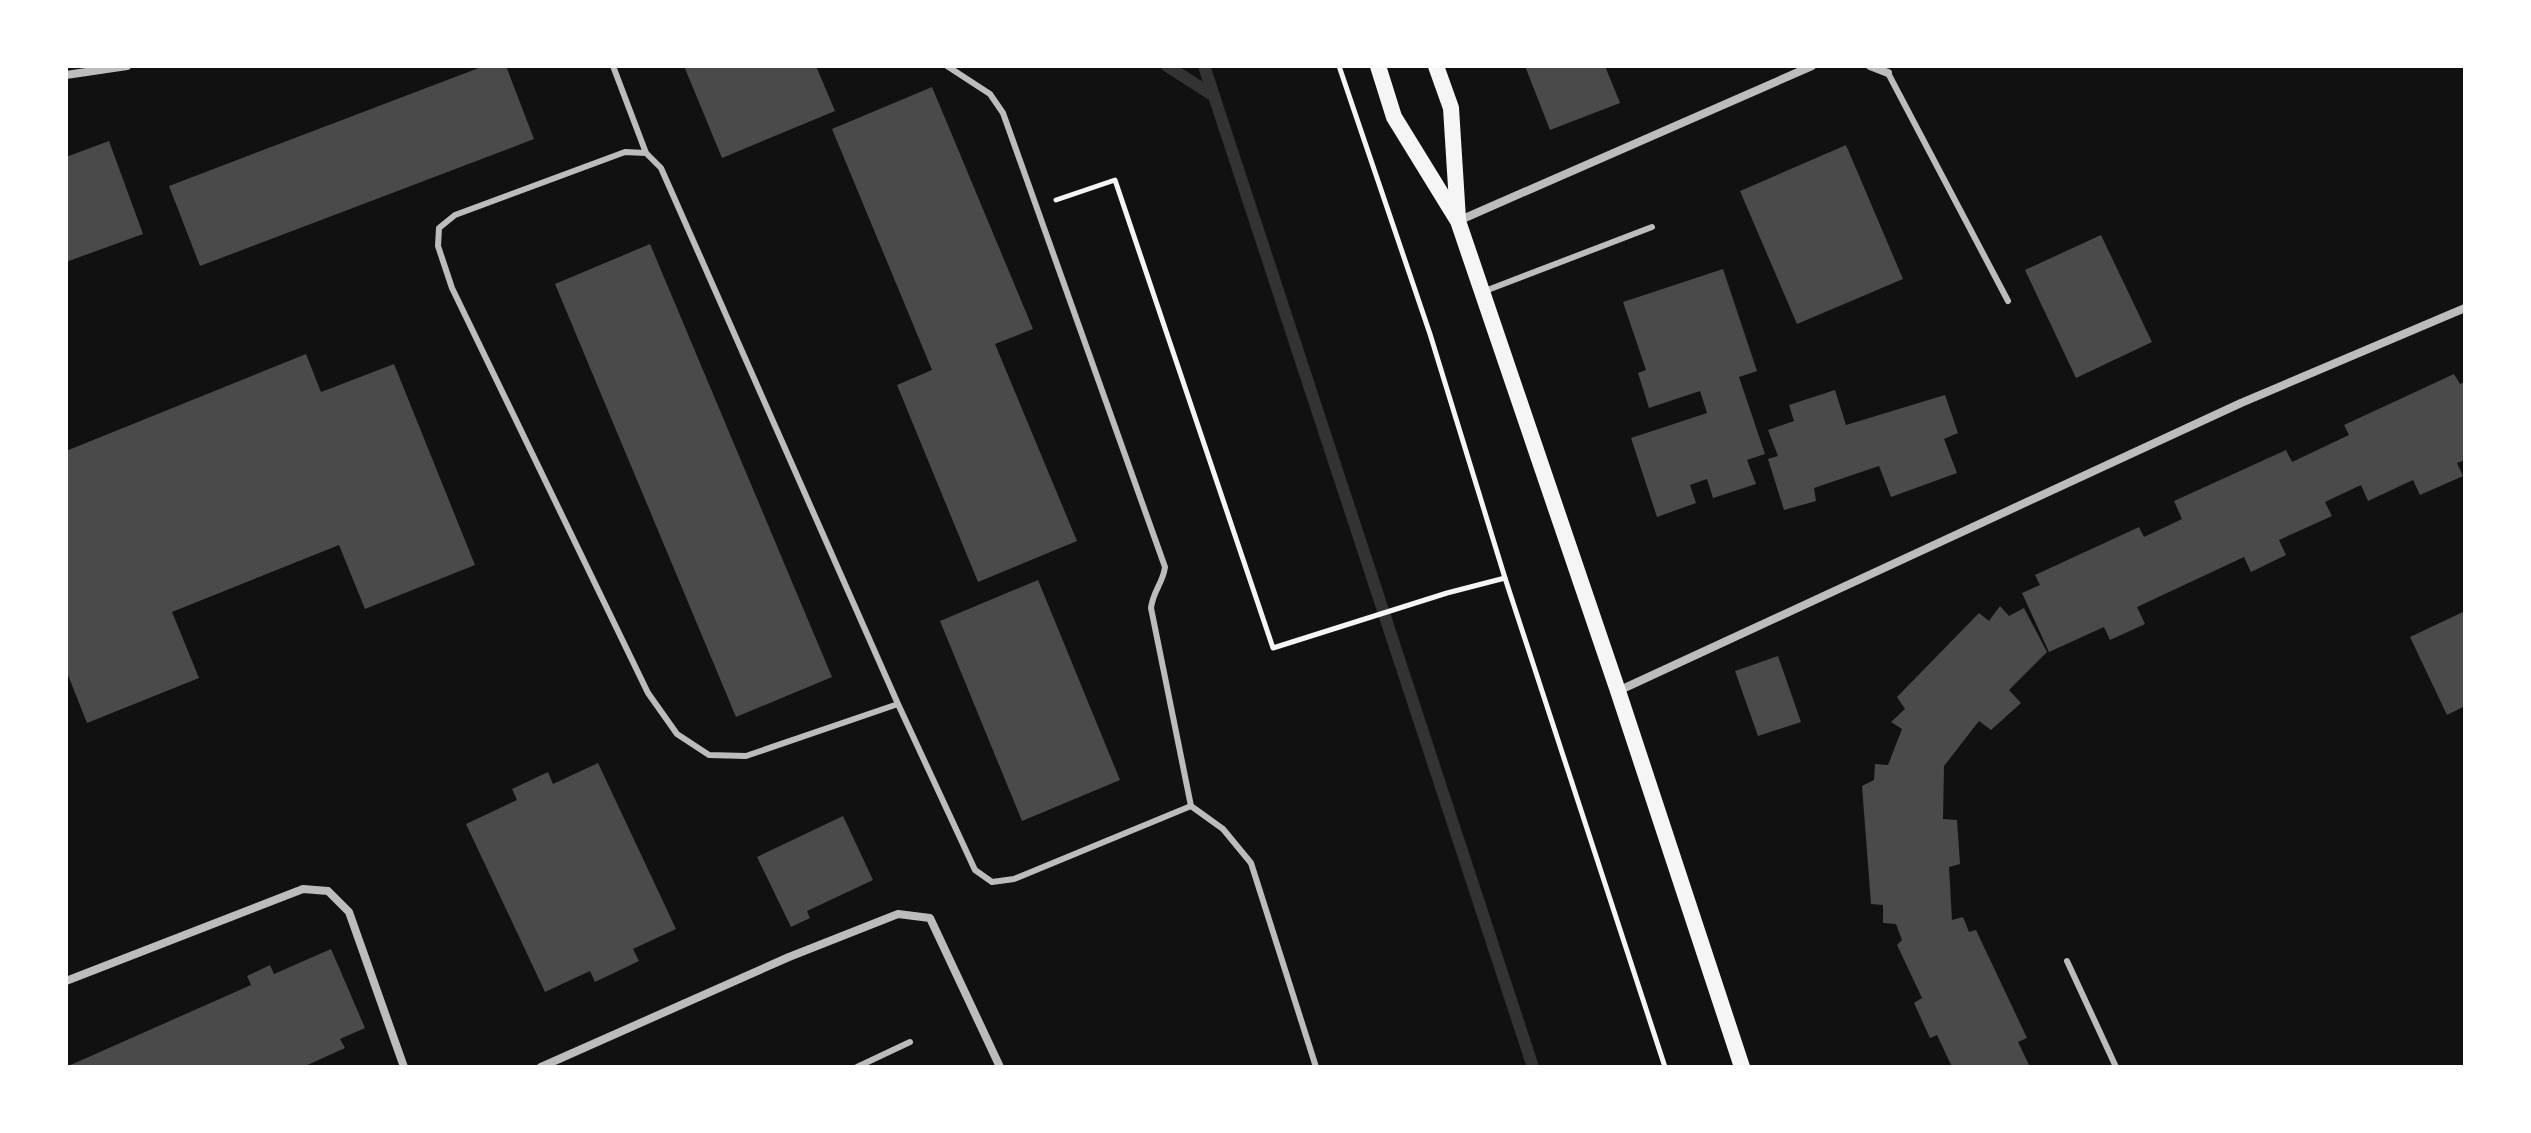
<svg xmlns="http://www.w3.org/2000/svg" width="2531" height="1133" viewBox="0 0 2531 1133" font-family="'Source Sans 3',sans-serif">
<rect width="100%" height="100%" fill="#111"/>
<g fill="none" stroke-linecap="round" stroke-linejoin="round">
<g stroke="#333" stroke-width="12">
<polyline points="1167,66 1214,96 1533,1067"/>
<polyline points="1204,66 1214,96"/>
</g>
</g>
<g fill="#4a4a4a">
<polygon points="484,66 506,66 534,139 200,266 169,186"/>
<polygon points="684,66 816,66 835,111 722,158"/>
<polygon points="1525,66 1605,66 1620,103 1550,130"/>
<polygon points="932,87 1033,329 995,344 1077,541 978,582 897,385 932,370 832,129"/>
<polygon points="109,141 143,234 66,262 66,157"/>
<polygon points="1846,145 1903,279 1797,324 1740,191"/>
<polygon points="2101,235 2152,342 2076,378 2025,270"/>
<polygon points="650,244 832,677 736,717 555,284"/>
<polygon points="1723,269 1757,371 1739,377 1765,454 1747,460 1756,484 1713,498 1707,479 1690,485 1696,503 1657,517 1631,438 1707,413 1700,391 1649,408 1638,373 1646,370 1623,302"/>
<polygon points="306,354 321,392 394,364 475,565 365,609 339,545 172,612 199,678 87,723 66,670 66,451"/>
<polygon points="2454,374 2460,384 2465,382 2465,460 2457,463 2463,476 2420,495 2413,480 2368,501 2361,485 2325,502 2332,516 2279,540 2286,555 2251,572 2244,557 2137,607 2145,624 2110,640 2104,627 2049,652 2022,593 2040,585 2035,575 2139,527 2144,537 2182,519 2174,501 2286,450 2292,462 2349,435 2344,425"/>
<polygon points="1835,390 1846,425 1945,395 1958,433 1944,439 1957,473 1891,497 1879,466 1814,488 1816,501 1784,510 1768,459 1778,456 1768,430 1794,421 1789,405"/>
<polygon points="1038,580 1120,780 1022,821 940,621"/>
<polygon points="2000,606 2009,616 2024,608 2047,652 2009,690 2021,703 1991,730 1979,721 1944,766 1943,819 1957,820 1960,864 1949,867 1952,920 1963,917 1969,932 1976,930 2027,1038 2018,1042 2030,1067 1952,1067 1937,1035 1930,1038 1914,1003 1922,998 1897,945 1902,940 1896,924 1883,923 1883,905 1871,904 1862,786 1874,780 1875,764 1888,765 1902,729 1891,722 1905,709 1897,697 1979,613 1989,621"/>
<polygon points="2465,611 2465,706 2447,715 2410,637"/>
<polygon points="1778,656 1801,722 1758,736 1735,671"/>
<polygon points="598,763 676,929 633,949 639,961 595,982 590,971 545,992 466,824 517,800 512,789 548,772 553,784"/>
<polygon points="843,816 873,880 807,911 810,918 791,927 757,857"/>
<polygon points="331,949 365,1028 340,1039 345,1048 303,1067 66,1067 251,985 247,976 270,965 274,974"/>
</g>
<g fill="none" stroke-linecap="round" stroke-linejoin="round">
<g stroke="#f5f5f5" stroke-width="5">
<polyline points="1339,66 1430,334 1505,578 1665,1067"/>
<polyline points="1056,200 1115,180 1273,648 1447,593 1505,578"/>
</g>
<g stroke="#bcbcbc" stroke-width="6">
<polyline points="613,66 646,153"/>
<polyline points="1888,73 2008,301"/>
<polyline points="1485,291 1652,227"/>
<path d="M898,704L746,756L709,755L677,734L648,693L452,288L438,246L439,228L455,215L625,152L646,153L661,168L898,704L975,870L992,882L1014,879L1191,806L1151,608C1153,591 1163,583 1165,567L1003,113L990,94L947,66"/>
<polyline points="1191,806 1223,829 1251,863 1316,1067"/>
<polyline points="2067,961 2116,1067"/>
<polyline points="857,1067 910,1042"/>
</g>
<g stroke="#bcbcbc" stroke-width="8">
<polyline points="1870,66 1888,73"/>
<polyline points="66,75 127,66"/>
<polyline points="1458,221 1812,66"/>
<polyline points="1618,691 2241,403 2465,308"/>
<polyline points="66,981 303,889 328,891 349,912 404,1067"/>
<polyline points="541,1067 789,957 898,914 930,918 1000,1067"/>
</g>
<g stroke="#f5f5f5" stroke-width="16">
<polyline points="1378,66 1394,117 1458,221 1618,691 1742,1067"/>
<polyline points="1436,66 1451,108 1458,219"/>
</g>
</g>
<rect width="2531" height="1133" fill="none" stroke="#ffffff" stroke-width="136"/>
</svg>
